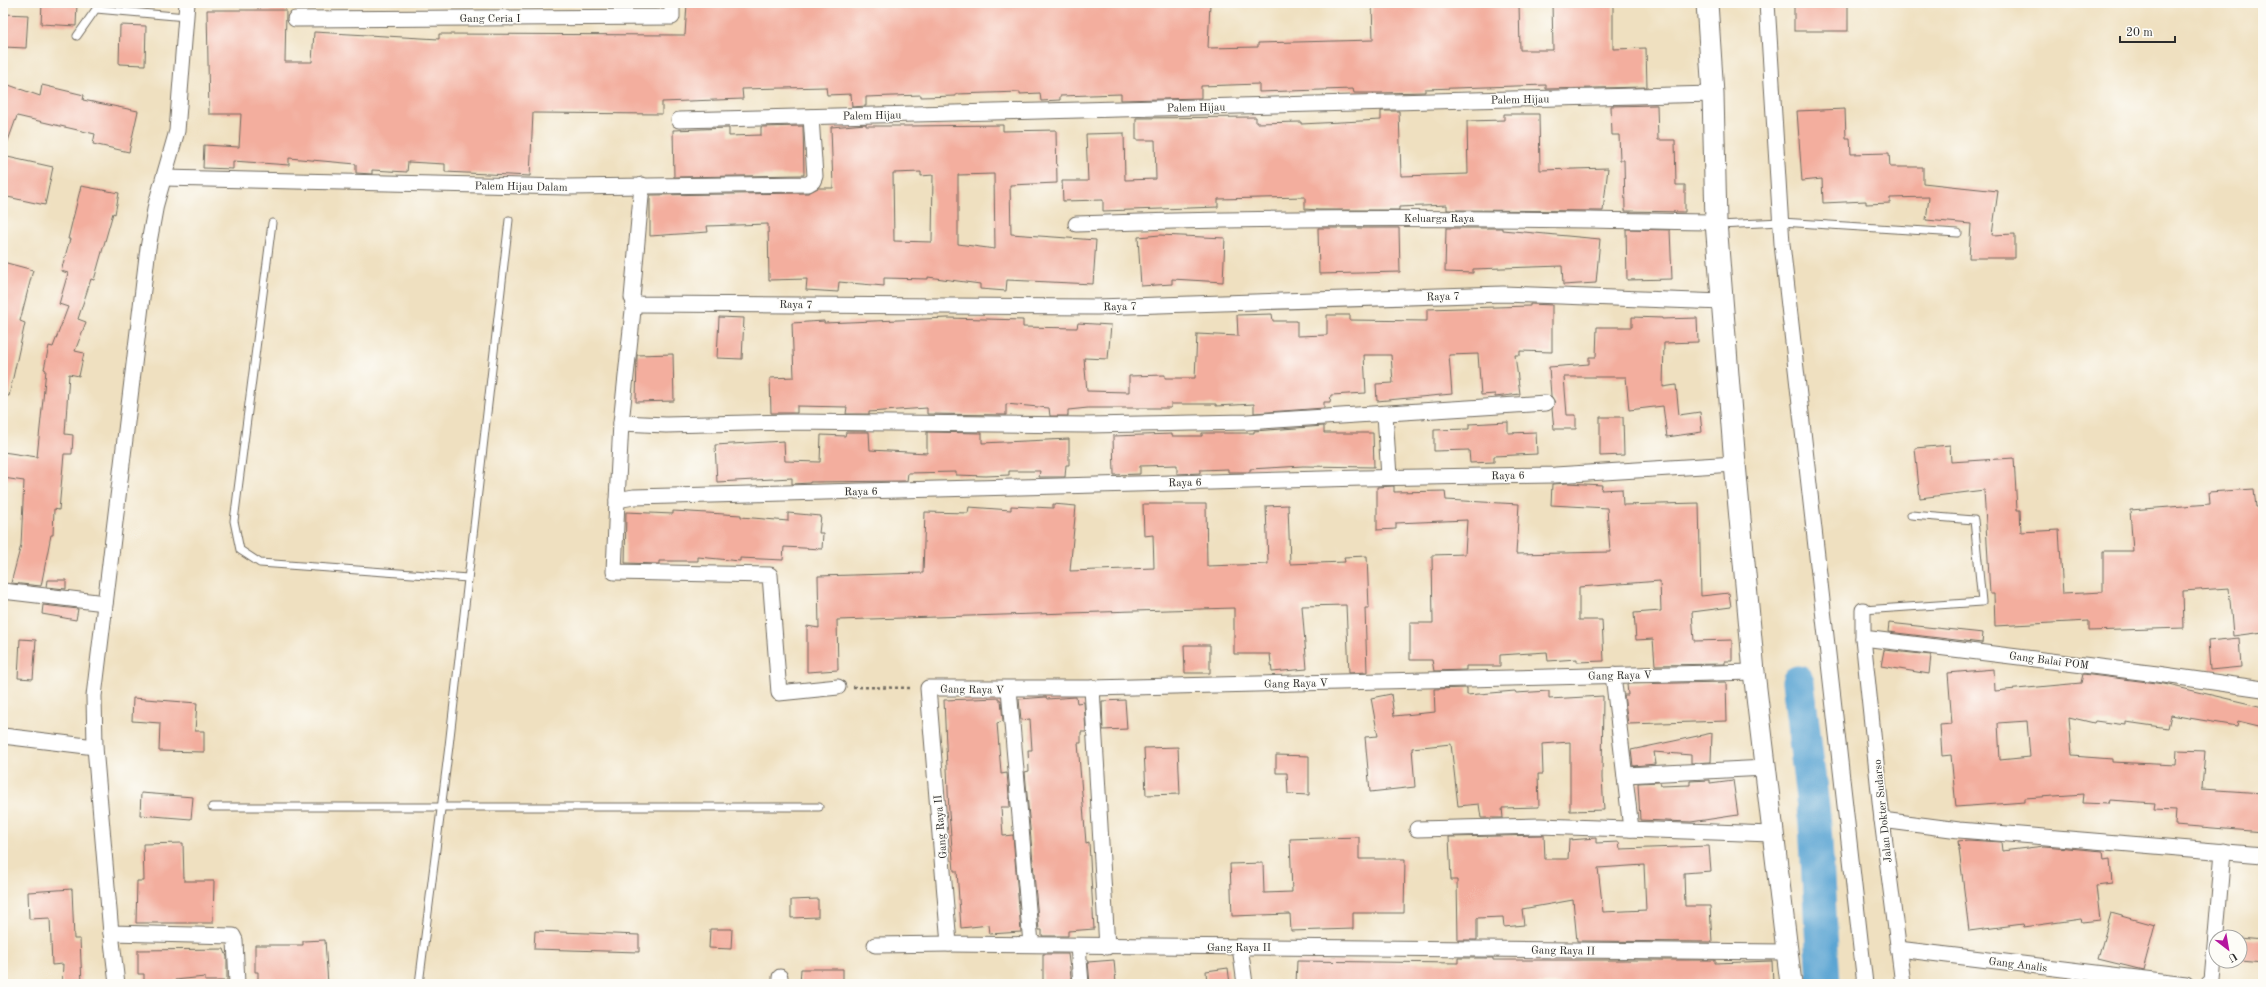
<svg xmlns="http://www.w3.org/2000/svg" width="2266" height="987" viewBox="0 0 2266 987" font-family="'Old Standard TT',serif">
<rect width="100%" height="100%" fill="#fdfcf7"/>
<filter id="ink" filterUnits="userSpaceOnUse"><feTurbulence type="fractalNoise" baseFrequency=".025" numOctaves="2"/><feDisplacementMap in="SourceGraphic" scale="8" xChannelSelector="R" yChannelSelector="G"/><feConvolveMatrix kernelMatrix="1 2 1 2 8 2 1 2 1" color-interpolation-filters="sRGB"/></filter>
<filter id="wash" filterUnits="userSpaceOnUse"><feTurbulence type="fractalNoise" baseFrequency=".012" numOctaves="4" result="noise"/><feDisplacementMap in="SourceGraphic" scale="16" xChannelSelector="R" yChannelSelector="G"/><feGaussianBlur stdDeviation="0.9" result="paint"/><feColorMatrix in="noise" values="0 0 0 0 0 0 0 0 0 0 0 0 0 0 0 0 0 1.4 0 .05"/><feComposite in="paint" operator="in"/></filter>
<g filter="url(#wash)">
<rect width="100%" height="100%" fill="#efe0c0"/>
<g fill="none" stroke-linecap="round" stroke-linejoin="round">
<polyline stroke="#5ba5d3" stroke-width="33" points="1798,682 1815,824 1824,984"/>
</g>
<g id="blocks">
<g fill="#f3ae9e" fill-rule="evenodd">
<polygon points="42,3 77,3 76,26 41,24"/>
<polygon points="687,3 1210,3 1208,48 1258,47 1258,43 1373,40 1372,3 1519,3 1520,50 1553,50 1552,3 1613,3 1613,49 1646,48 1647,87 1546,89 1546,85 1425,89 1425,92 1380,93 1354,93 1353,89 1259,92 1259,84 1201,86 1201,98 1121,100 1121,94 1060,96 1060,100 1041,101 1040,93 1020,94 1020,92 956,94 956,96 921,97 921,95 866,97 866,106 852,107 851,94 827,95 826,87 742,89 743,99 662,102 662,114 533,113 530,176 445,172 445,164 408,162 407,172 372,170 372,174 356,173 356,164 289,158 289,165 233,161 233,169 203,168 204,145 239,147 241,114 209,114 207,10 286,10 285,62 312,62 314,32 439,39 439,34 685,35"/>
<rect x="1794" y="3" width="54" height="28"/>
<polygon points="3,14 28,15 26,48 3,47"/>
<polygon points="120,25 146,26 145,65 119,64"/>
<polygon points="3,83 40,96 42,85 84,95 83,100 138,111 129,152 93,144 95,134 17,116 5,149 3,149"/>
<polygon points="1657,105 1658,140 1675,140 1676,185 1685,185 1685,212 1625,211 1624,160 1620,160 1619,135 1612,135 1611,106"/>
<polygon points="1845,109 1846,138 1850,138 1851,154 1889,153 1890,167 1923,167 1923,183 1998,191 1992,235 2015,234 2015,258 1969,258 1971,224 1926,220 1929,197 1890,198 1890,203 1866,204 1866,201 1823,203 1822,179 1802,181 1797,111"/>
<polygon points="1381,111 1399,111 1401,176 1468,174 1467,121 1504,120 1504,114 1539,114 1540,170 1608,168 1603,211 1447,210 1447,205 1399,207 1399,210 1318,210 1305,209 1305,197 1218,199 1218,207 1103,211 1103,200 1063,201 1062,181 1088,181 1086,134 1124,133 1125,180 1156,179 1155,140 1136,140 1136,118 1256,117 1256,123 1301,122 1301,124 1381,120"/>
<path d="M866,124V126H909L1003,125V131L1056,130L1057,183L1010,185L1011,234L1096,240L1093,284L1007,280L1006,291L980,289V284L928,277V279L884,278V286L839,282L838,292L806,290L807,279L769,280L768,224L707,226L708,232L650,236V195L808,193L818,188H833L831,127ZM921,172V176L933,175L932,242L894,241L893,173ZM994,174L995,249L958,244V175Z"/>
<polygon points="803,126 804,175 674,177 673,130 729,128 729,136 761,135 761,127"/>
<polygon points="3,156 53,167 45,205 3,196"/>
<polygon points="81,186 119,193 115,214 113,213 94,280 91,279 78,319 86,322 75,351 84,353 79,376 69,374 65,434 73,435 72,454 64,454 59,510 54,509 53,535 51,535 41,586 11,583 21,545 24,481 3,478 3,452 37,457 46,370 44,369 49,346 53,347 68,307 59,304 68,273 61,271 70,239 68,239"/>
<polygon points="1318,228 1399,228 1400,272 1319,274"/>
<polygon points="1446,228 1502,228 1502,230 1600,239 1596,283 1563,285 1562,266 1473,269 1473,273 1445,272"/>
<polygon points="1626,229 1670,230 1672,279 1627,280"/>
<polygon points="1160,235 1225,238 1223,282 1172,279 1172,284 1141,286 1138,237"/>
<polygon points="3,262 33,270 20,321 25,323 9,396 3,395"/>
<polygon points="1530,304 1552,305 1552,352 1520,351 1520,355 1515,355 1520,394 1495,397 1495,394 1481,395 1478,354 1449,355 1452,394 1377,401 1376,384 1393,383 1391,355 1364,355 1366,393 1331,395 1330,402 1324,402 1324,408 1254,413 1254,404 1216,406 1216,404 1171,404 1171,408 1088,408 1068,410 1068,416 1050,416 1049,408 1006,404 1006,415 927,414 927,408 869,412 869,414 846,414 847,407 797,406 797,413 771,413 770,378 794,377 792,323 824,321 824,323 948,318 1023,320 1023,327 1077,328 1078,323 1111,325 1108,359 1084,358 1087,391 1129,392 1129,376 1165,375 1165,378 1195,378 1197,334 1238,336 1237,315 1272,314 1273,321 1297,321 1297,336 1327,335 1327,315 1350,315 1350,320 1427,321 1427,309 1530,306"/>
<polygon points="719,317 744,318 742,359 717,358"/>
<polygon points="1632,317 1662,318 1662,319 1697,318 1698,342 1664,343 1663,387 1676,385 1679,415 1700,412 1702,432 1667,437 1663,406 1629,410 1626,377 1564,377 1567,415 1576,415 1576,429 1554,429 1552,409 1555,402 1551,396 1549,367 1589,364 1589,357 1596,357 1597,327 1632,327"/>
<polygon points="673,354 674,401 636,402 637,355"/>
<polygon points="1600,417 1623,417 1624,455 1600,456"/>
<polygon points="1508,422 1508,433 1536,432 1537,454 1494,456 1494,462 1470,463 1469,450 1434,451 1434,430 1469,429 1469,424"/>
<polygon points="1324,426 1324,433 1373,433 1374,467 1303,466 1250,469 1250,472 1228,472 1228,469 1200,470 1200,473 1177,474 1177,465 1140,466 1140,474 1114,475 1113,436 1172,434 1172,436 1202,436 1202,433 1254,433 1254,431"/>
<polygon points="846,432 869,432 870,450 927,453 927,432 982,433 982,443 1069,439 1069,465 1066,465 1065,477 1039,477 1040,471 1009,471 1009,475 986,476 956,475 956,472 908,473 907,481 810,482 810,483 792,484 792,478 717,482 715,445 784,441 785,461 820,462 821,435 845,436"/>
<polygon points="1950,445 1951,462 2014,458 2017,510 2020,510 2021,532 2059,530 2063,594 2103,592 2103,551 2133,551 2130,510 2210,504 2209,492 2254,489 2256,507 2263,507 2263,632 2233,636 2229,588 2183,591 2184,628 2089,631 2089,621 1995,626 1994,594 1990,594 1984,490 1920,498 1915,448"/>
<polygon points="1568,483 1602,485 1601,490 1622,489 1623,505 1699,503 1701,596 1729,593 1731,607 1692,612 1694,641 1732,640 1732,661 1725,661 1725,664 1655,665 1653,639 1636,640 1634,613 1661,611 1660,581 1579,587 1579,620 1602,620 1604,661 1577,662 1577,659 1548,661 1547,652 1500,655 1500,666 1466,666 1466,670 1434,671 1432,660 1410,660 1410,623 1433,623 1432,555 1465,554 1467,520 1396,523 1396,529 1377,530 1377,487 1394,486 1394,492 1445,491 1446,500 1519,504 1516,554 1610,552 1607,508 1551,505 1552,484"/>
<polygon points="1053,504 1076,506 1070,571 1154,568 1153,535 1144,536 1143,504 1206,504 1207,566 1268,564 1266,506 1288,505 1290,564 1345,562 1344,557 1367,556 1369,608 1365,608 1367,672 1349,673 1346,605 1302,606 1307,669 1272,672 1270,654 1234,654 1234,608 837,620 838,670 807,672 807,626 819,628 818,576 923,573 925,512 968,513 969,507 1011,510 1011,506 1053,508"/>
<polygon points="673,511 741,515 741,517 788,521 788,513 821,516 819,533 823,533 822,549 784,547 783,560 740,558 740,561 698,557 698,561 659,561 659,564 625,563 626,512 673,514"/>
<polygon points="47,580 66,580 66,589 46,587"/>
<polygon points="43,605 78,609 76,620 42,614"/>
<polygon points="1889,623 1983,633 1982,643 1888,632"/>
<polygon points="2239,638 2241,667 2210,670 2208,641"/>
<polygon points="20,639 36,640 33,679 18,678"/>
<polygon points="1184,645 1210,645 1210,673 1185,673"/>
<polygon points="1884,650 1931,655 1929,674 1881,666"/>
<path d="M1994,669L1995,691L2081,683L2083,674L2164,684L2263,707V727L2238,721L2237,726L2171,715L2168,728L2126,722V725L2095,721L2094,723L2069,717L2072,756L2112,759V762L2176,765L2177,750L2205,751L2202,789L2263,793V832L2175,825L2176,810L2154,809L2155,803L2109,800L2108,804L2083,803L2084,794L2025,798V802L1956,807L1951,755L1942,756L1940,725L1952,724L1948,673ZM2027,721L2030,757L2000,760L1998,723Z"/>
<polygon points="1726,682 1727,721 1628,724 1624,695 1628,695 1627,684"/>
<polygon points="1467,688 1467,695 1515,691 1516,693 1549,691 1549,699 1603,696 1602,778 1604,810 1570,811 1570,742 1542,744 1543,774 1538,774 1539,807 1502,808 1503,818 1481,818 1479,804 1458,806 1451,744 1412,748 1415,787 1370,792 1365,737 1378,736 1371,698 1391,694 1394,716 1435,712 1434,689"/>
<polygon points="1046,697 1047,699 1076,697 1077,703 1084,702 1086,732 1081,732 1081,743 1078,743 1086,843 1089,842 1094,929 1068,931 1068,936 1042,936 1042,930 1039,930 1025,772 1029,771 1028,750 1032,750 1030,719 1021,720 1019,699"/>
<polygon points="133,698 197,703 195,731 204,731 204,752 159,751 160,723 132,721"/>
<polygon points="999,698 999,700 1001,700 1003,721 997,723 1001,772 1001,774 1007,773 1010,807 1001,807 1003,836 1013,835 1021,932 990,934 989,925 961,928 957,871 954,871 949,813 944,700"/>
<polygon points="1125,700 1127,729 1103,730 1102,701"/>
<polygon points="1712,733 1711,762 1691,763 1691,755 1654,752 1656,764 1633,766 1631,750"/>
<polygon points="1178,747 1180,794 1146,795 1144,748"/>
<polygon points="1276,755 1309,756 1309,795 1288,794 1287,773 1276,773"/>
<polygon points="1710,780 1710,783 1733,780 1738,815 1691,822 1640,820 1638,783 1660,782 1661,786 1690,785 1690,781"/>
<polygon points="141,793 193,797 191,819 140,815"/>
<path d="M1544,835L1545,859H1568L1569,840L1596,838V843L1619,842L1620,849L1709,846L1711,871L1684,873L1685,906H1710L1712,942L1577,941L1573,900L1522,909L1524,925L1504,927L1503,917L1477,918V940H1458L1457,880H1451L1449,837ZM1644,865L1646,910L1603,912L1598,868Z"/>
<polygon points="1359,837 1359,859 1405,859 1404,913 1353,913 1353,929 1291,931 1290,914 1232,916 1230,864 1263,863 1264,893 1292,892 1290,839"/>
<polygon points="1968,840 2001,842 2002,851 2044,846 2103,851 2104,860 2110,859 2112,884 2096,886 2100,920 2082,922 2081,919 2024,927 2023,924 1969,931 1958,841"/>
<polygon points="183,843 184,881 214,881 213,923 136,923 137,881 144,881 143,844"/>
<polygon points="72,889 74,939 80,939 82,984 62,984 63,964 52,965 50,918 29,919 28,892"/>
<polygon points="818,899 818,917 791,918 791,900"/>
<polygon points="2111,913 2155,925 2143,970 2098,959"/>
<polygon points="710,929 732,929 731,949 709,948"/>
<polygon points="535,931 639,935 639,952 534,949"/>
<polygon points="2240,938 2263,940 2263,962 2240,960"/>
<polygon points="325,940 328,984 258,984 258,972 255,972 255,945 303,945 303,941"/>
<polygon points="224,949 227,957 227,981 205,981 205,977 175,980 175,984 144,984 144,974 138,974 138,950"/>
<polygon points="1043,954 1068,954 1072,984 1043,984"/>
<polygon points="1458,958 1493,958 1493,960 1715,960 1715,963 1772,961 1773,984 1296,984 1297,961 1458,963"/>
<polygon points="1114,960 1116,984 1090,984 1088,962"/>
<polygon points="1228,968 1230,984 1207,984 1206,971"/>
<polygon points="801,969 843,969 843,984 800,984"/>
</g>
</g>
</g>
<g filter="url(#ink)">
<use href="#blocks" fill-opacity="0" stroke="#706a5f" stroke-width="1"/>
<g fill="none" stroke-linecap="round" stroke-linejoin="round">
<defs>
<g id="lane">
<polyline points="77,36 96,9 186,17"/>
<polyline points="272,223 234,521 240,550 260,563 468,578"/>
<polyline points="1719,225 1781,222 1958,233"/>
<polyline points="1863,610 1982,602 1974,520 1911,515"/>
<polyline points="212,807 819,807"/>
<polyline points="419,984 449,746 509,220"/>
</g>
<g id="street">
<polyline points="187,3 177,131 156,204 148,248 94,696 95,747 111,933 233,936 235,940 237,984"/>
<polyline points="1767,3 1782,244 1865,984"/>
<polyline points="295,19 672,17 672,3"/>
<polyline points="679,120 1713,94"/>
<polyline points="164,178 567,187 808,184 813,181 815,176 811,117"/>
<polyline points="642,185 632,298 637,304 1097,307 1503,294 1723,302"/>
<path d="M1076,224C1290,216 1503,218 1716,222"/>
<polyline points="634,301 621,423 666,425 791,422 1088,425 1247,422 1546,403"/>
<polyline points="1385,414 1389,477"/>
<polyline points="621,423 617,500 634,497 1362,478 1555,475 1735,464"/>
<polyline points="617,500 614,572 770,575 779,693 838,687"/>
<polyline points="3,591 105,603"/>
<polyline points="1863,610 1863,638 2157,674 2263,689"/>
<polyline points="1863,638 1882,820 1903,984"/>
<polyline points="1754,672 1092,688 928,688 949,944 1787,952"/>
<polyline points="1613,675 1631,829"/>
<polyline points="1092,688 1107,947"/>
<polyline points="1009,689 1031,944"/>
<polyline points="3,736 95,747"/>
<polyline points="1625,775 1766,768"/>
<polyline points="1882,820 1959,830 2263,855"/>
<polyline points="1417,829 1540,826 1772,834"/>
<polyline points="111,933 117,984"/>
<polyline points="875,945 949,944"/>
<polyline points="1078,946 1081,984"/>
<polyline points="1240,947 1245,984"/>
<polyline points="1898,949 2186,984"/>
<polyline points="780,984 780,977"/>
<polyline points="2208,984 2212,981 2223,851"/>
</g>
<polyline id="secondary" points="1707,3 1713,94 1716,222 1735,464 1754,672 1791,984"/>
</defs>
<use href="#lane" stroke="#706a5f" stroke-width="9"/>
<use href="#street" stroke="#706a5f" stroke-width="17"/>
<use href="#secondary" stroke="#706a5f" stroke-width="23"/>
<polyline stroke="#706a5f" stroke-width="2.5" stroke-dasharray="3 3" stroke-linecap="butt" points="853,687 912,688"/>
<use href="#lane" stroke="#fff" stroke-width="7"/>
<use href="#street" stroke="#fff" stroke-width="15"/>
<use href="#secondary" stroke="#fff" stroke-width="21"/>
</g>
</g>
<g text-anchor="middle" stroke-width="3" stroke-linejoin="round" paint-order="stroke">
<g font-size="11" fill="#2b2b2b" stroke="#fdfcf7">
<text x="490" y="22">Gang Ceria I</text>
<text transform="translate(1520 99) rotate(-1)" y="4">Palem Hijau</text>
<text transform="translate(1196 107) rotate(-1)" y="4">Palem Hijau</text>
<text transform="translate(872 115) rotate(-1)" y="4">Palem Hijau</text>
<text transform="translate(521 186) rotate(1)" y="4">Palem Hijau Dalam</text>
<text x="1439" y="222">Keluarga Raya</text>
<text transform="translate(1443 296) rotate(-2)" y="4">Raya 7</text>
<text transform="translate(796 304) rotate(1)" y="4">Raya 7</text>
<text transform="translate(1120 306) rotate(-1)" y="4">Raya 7</text>
<text transform="translate(1508 475) rotate(-1)" y="4">Raya 6</text>
<text transform="translate(1185 482) rotate(-1)" y="4">Raya 6</text>
<text transform="translate(861 491) rotate(-1)" y="4">Raya 6</text>
<text transform="translate(2049 660) rotate(7)" y="4">Gang Balai POM</text>
<text transform="translate(1620 675) rotate(-1)" y="4">Gang Raya V</text>
<text transform="translate(1296 683) rotate(-1)" y="4">Gang Raya V</text>
<text transform="translate(972 689) rotate(1)" y="4">Gang Raya V</text>
<text transform="translate(1882 811) rotate(-96)" y="4">Jalan Dokter Sudarso</text>
<text transform="translate(940 827) rotate(-95)" y="4">Gang Raya II</text>
<text x="1239" y="951">Gang Raya II</text>
<text transform="translate(1563 950) rotate(1)" y="4">Gang Raya II</text>
<text transform="translate(2018 964) rotate(7)" y="4">Gang Analis</text>
</g>
</g>
<rect width="2266" height="987" fill="none" stroke="#fdfcf7" stroke-width="16"/>
<g transform="translate(2228 949) rotate(149)"><circle r="19" fill="#fdfcf7" stroke="#a9a8a5"/>
<path d="M0-3L7 15L0 10L-7 15Z" fill="#b5179e"/>
<text y="-6" font-size="11" font-weight="bold" text-anchor="middle" fill="#2b2b2b">U</text>
</g>
<path d="M2120 36v6h55v-6" fill="none" stroke="#2b2b2b" stroke-width="2"/>
<text x="2126" y="36" font-size="12" fill="#2b2b2b" stroke="#fdfcf7" stroke-width="3" paint-order="stroke">20 m</text>
</svg>
